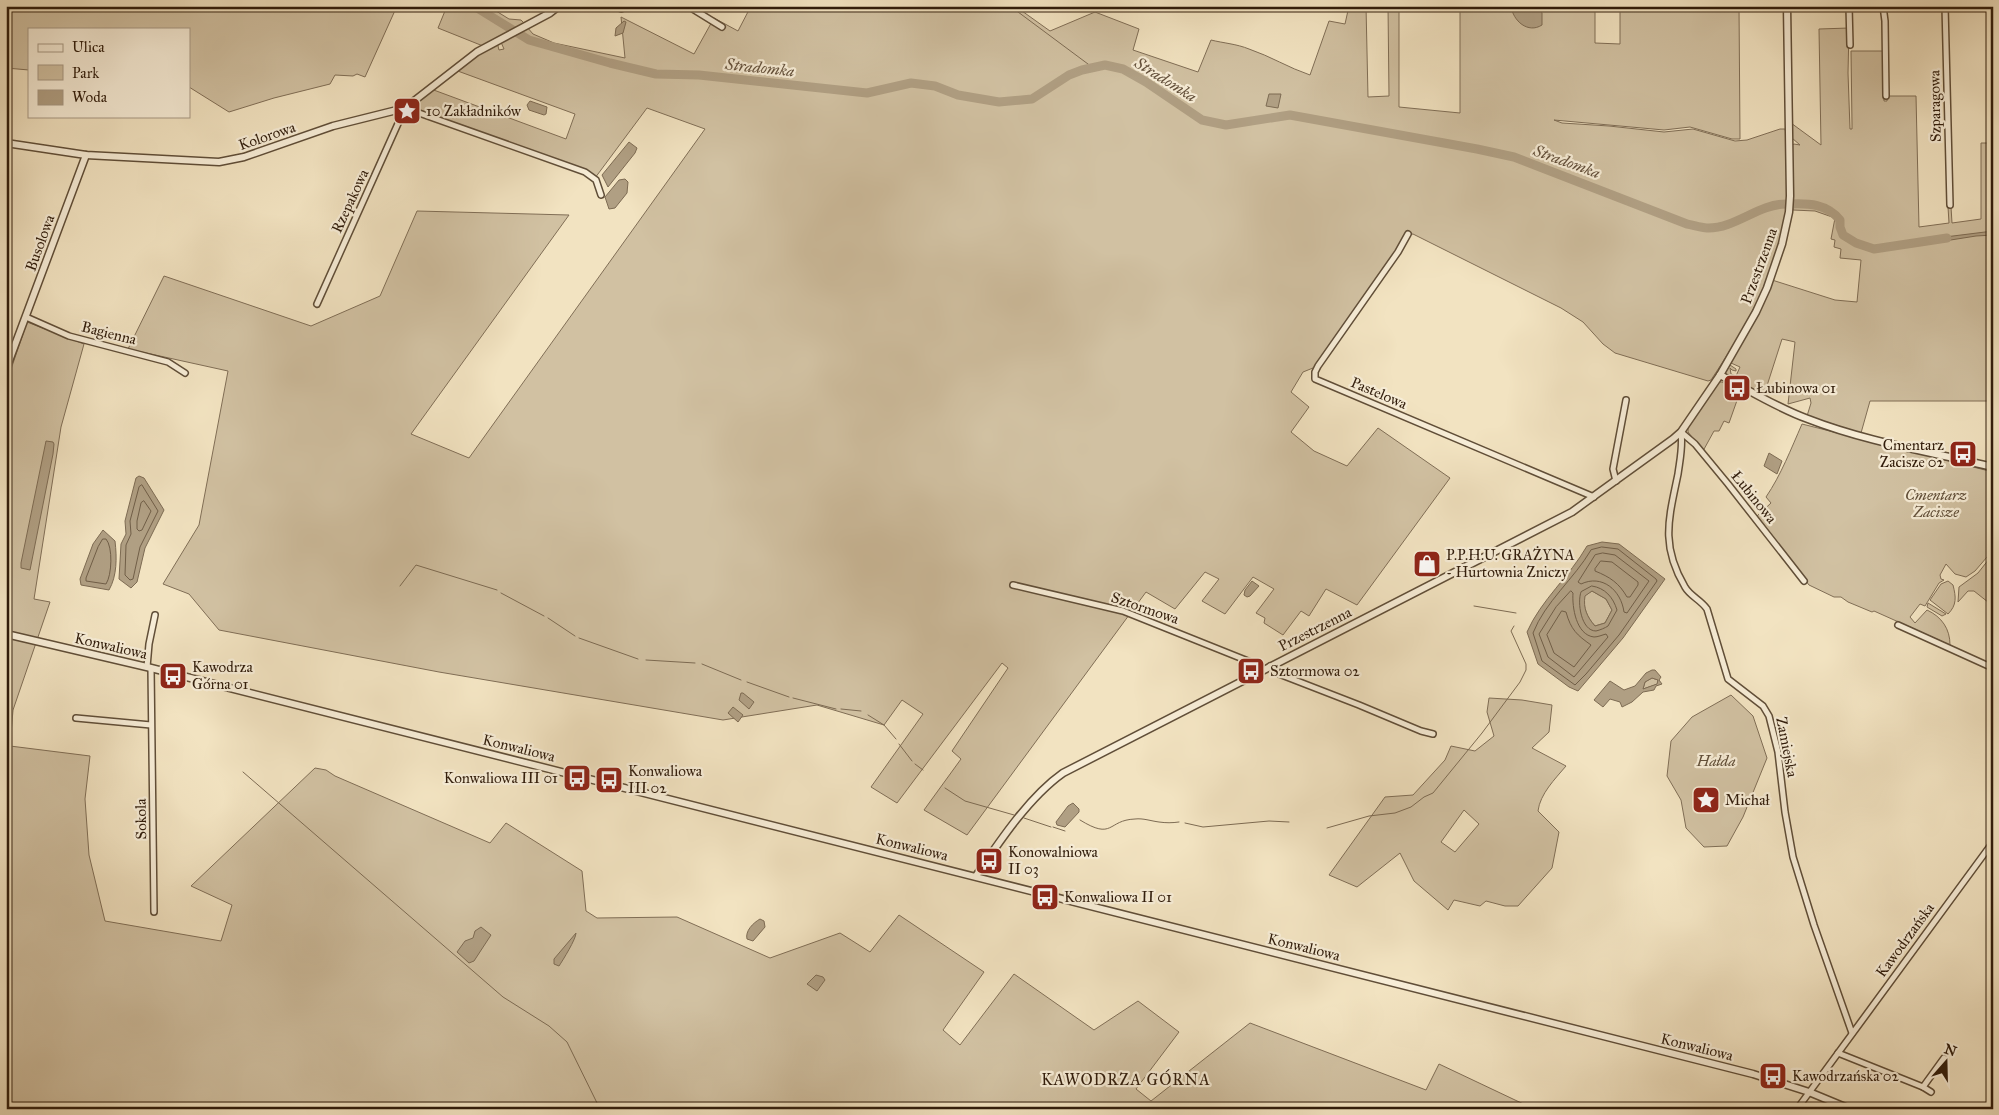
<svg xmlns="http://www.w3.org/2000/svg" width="1999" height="1115" viewBox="0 0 1999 1115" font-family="'IM FELL Great Primer',serif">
<rect width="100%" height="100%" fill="#f2e3c1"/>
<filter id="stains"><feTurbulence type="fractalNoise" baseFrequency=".004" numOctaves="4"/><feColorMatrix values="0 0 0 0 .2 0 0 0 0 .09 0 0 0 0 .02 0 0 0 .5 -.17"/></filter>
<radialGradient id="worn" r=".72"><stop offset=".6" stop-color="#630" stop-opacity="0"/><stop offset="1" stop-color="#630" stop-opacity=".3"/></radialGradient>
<g fill="#d1c1a2" stroke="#806e56" fill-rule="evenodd">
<polygon points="6,6 397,6 365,77 357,74 353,76 335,75 330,84 274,98 229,112 189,87 189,29 29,29 29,70 6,68"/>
<polygon points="447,6 488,6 509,19 521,20 524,23 483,46 438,28"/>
<path d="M751,6H1015L1050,31L1095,12L1139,29L1133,50L1198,72L1211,40C1223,43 1237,44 1249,49C1270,56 1289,68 1310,75L1329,21L1345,24L1349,6H1366L1368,97L1389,96L1388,6H1399V107L1460,113V6H1595V43L1620,44V6H1739L1740,139H1732L1690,127L1664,130L1554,120L1562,123L1609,126L1664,132L1693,129L1735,141L1747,140L1780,129H1785C1788,141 1786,155 1787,167C1787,187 1788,209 1783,228C1771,284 1742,333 1711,380L1708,381L1615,353L1603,344L1583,322L1561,308L1413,234L1408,235L1318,366L1303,372L1291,392L1309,407L1291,432L1314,451L1347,466L1378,428L1450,478L1357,605L1326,589L1309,616L1301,611L1283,635L1264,623L1265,618L1256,613L1274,589L1253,577L1225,614L1202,601L1219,579L1205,572L1175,609L1146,592L967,835L924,810L961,759L952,751L1008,668L1002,663L897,803L871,787L923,714L902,700L884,725L817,705L723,720L439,672L219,630L189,594L163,584L199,525L228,371L128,349L164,276L311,326L380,296L417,211L569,215L411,434L469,458L705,129L647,108L595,178L413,108L412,106L431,89L566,139L575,114L455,70L497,42L499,50L504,49L500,40L527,27L533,34L554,43L625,58L621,17L694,54L714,18L738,31Z"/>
<polygon points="1849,28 1848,73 1850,129 1852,129 1852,124 1851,51 1884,51 1884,101 1887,101 1887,96 1916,96 1919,227 1949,223 1948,207 1951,207 1952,223 1981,219 1981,143 1993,143 1993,401 1870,401 1861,433 1807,416 1811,403 1810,398 1788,404 1795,342 1782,339 1764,395 1728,377 1725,372 1727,365 1730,365 1736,369 1736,371 1732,370 1730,368 1731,374 1736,376 1740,367 1731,363 1730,360 1772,280 1835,300 1857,302 1861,260 1840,258 1841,249 1834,247 1835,240 1831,239 1835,218 1815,211 1793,210 1791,146 1794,144 1800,145 1792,138 1791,123 1821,145 1819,29"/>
<polygon points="27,322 84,344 61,427 34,599 50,602 13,710 10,746 90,756 85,799 89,855 105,921 221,941 232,905 191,886 315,768 326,770 335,776 490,843 506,823 582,871 586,911 597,918 677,917 770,958 840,933 870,952 899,915 984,972 943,1030 960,1045 1014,974 1094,1030 1138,1001 1179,1032 1136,1089 1151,1101 1250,1023 1426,1090 1439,1064 1534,1109 6,1109 6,384"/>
<polygon points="1718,382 1722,382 1740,392 1729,423 1724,421 1719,431 1714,431 1703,451 1688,432 1688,428"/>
<path d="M1802,424L1993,472V550L1975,571L1966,577L1955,574L1946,564L1940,575L1941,579L1944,580L1939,583L1925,606L1920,604L1910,617L1915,623L1927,610C1942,617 1950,629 1950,645L1874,611L1872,612L1848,602L1841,597H1834L1809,585L1756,517L1771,503L1766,497C1781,475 1791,449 1802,424Z"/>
<polygon points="1993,554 1993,606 1974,591 1968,591 1958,602 1959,587 1978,573"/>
<path d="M1948,581L1953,585C1956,597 1957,605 1948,614L1930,600L1941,584Z"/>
<path d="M1592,591L1606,599L1612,610L1605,623L1595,626C1587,617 1583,608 1584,596Z"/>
<polygon points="1928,603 1946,614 1942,616 1927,607"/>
<polygon points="1652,678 1658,680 1658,684 1643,689 1645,682"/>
<polygon points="1731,695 1753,716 1767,758 1743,817 1727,846 1704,847 1686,828 1681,800 1667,776 1671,741 1692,717"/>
<path d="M1489,698L1522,700L1552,705L1549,732L1532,748L1566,766C1555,779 1540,794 1538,811L1559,832L1552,868L1518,906H1505L1486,901L1480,906L1454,900L1448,910L1414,881L1400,853L1357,887L1329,875L1385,797L1413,795L1445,760L1451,746L1475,751L1494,736L1487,712ZM1464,810L1479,824L1455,852L1441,842Z"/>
</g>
<g fill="#b09f83" stroke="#7d6b53" fill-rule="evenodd">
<path d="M1511,6H1539L1542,13V25C1528,34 1513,21 1511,6Z"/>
<polygon points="624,21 626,22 623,33 615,36 616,28"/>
<polygon points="1269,94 1281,94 1278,108 1266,106"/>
<polygon points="530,101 547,107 546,114 544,115 529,110 527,105"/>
<polygon points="629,142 637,148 635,153 608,187 602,175"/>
<polygon points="625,179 628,182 627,193 615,208 609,209 605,197 619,180"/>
<polygon points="1993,231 1993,235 1976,236 1938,242 1937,238"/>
<polygon points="46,441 53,442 54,444 53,454 30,570 21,568 21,563"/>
<polygon points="1769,453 1782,461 1777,474 1764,466"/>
<polygon points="139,476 144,478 164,510 145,548 137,582 131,588 119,579 121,544 126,534 125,521 136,478"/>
<path d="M103,530L115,541C117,558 117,576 109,590L81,585L80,579L93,544Z"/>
<path d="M1602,542L1619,544L1665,579L1623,638L1578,691L1569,687L1538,664L1527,632C1541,600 1570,576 1587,546ZM1592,591L1606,599L1612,610L1605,623L1595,626C1587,617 1583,608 1585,596Z"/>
<polygon points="1252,581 1259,586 1250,596 1247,597 1244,595 1245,590"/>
<path d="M1652,670H1655L1661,677L1659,680L1662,684L1656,686L1654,690L1643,692L1632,702L1622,707L1620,702L1610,699L1603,707L1594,700L1610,681L1624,690L1635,686L1646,673ZM1652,678L1658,680L1657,684L1643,689L1645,682Z"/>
<polygon points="741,693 743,693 754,702 749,709 739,700"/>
<polygon points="733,707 743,715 738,722 728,713"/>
<polygon points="1073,803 1079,809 1079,812 1065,827 1057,825 1056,822 1068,806"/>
<path d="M760,919L764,921L765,927L753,941L747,939C745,931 753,923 760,919Z"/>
<polygon points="481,927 491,935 474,961 469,963 457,952 465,941 473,938 475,931"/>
<path d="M576,933C576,939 563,960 559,966L554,964V959Z"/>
<polygon points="816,975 823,977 825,980 817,991 807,984"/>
</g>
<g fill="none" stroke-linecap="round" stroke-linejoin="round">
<g stroke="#705e47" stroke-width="1">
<polygon points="142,485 158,511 140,547 133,579 130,580 125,575 126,545 131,534 130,521 139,487"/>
<polygon points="144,501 151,511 142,530 139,531 137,529 137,521 141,503"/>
<path d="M103,539H106C113,547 112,575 106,584L86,581V578L98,547Z"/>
<path d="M1602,547L1618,549L1656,579L1657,581L1619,635L1586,674L1575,685L1542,661L1533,633C1545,602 1574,579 1591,550Z"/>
<path d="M1603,553L1615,555L1649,581L1627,613L1624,612C1621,590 1602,574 1581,584L1578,582L1595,555Z"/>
<path d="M1601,561L1612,562L1638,582V585L1630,597H1627C1619,583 1610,577 1595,571V569Z"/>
<path d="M1592,586C1605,588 1613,597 1617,610L1608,626C1605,628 1600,630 1596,631C1581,631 1577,602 1581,592Z"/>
<path d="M1571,591L1573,593C1572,607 1576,635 1594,637C1598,637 1602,635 1606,634L1608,637L1574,677L1548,657L1539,634L1556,607Z"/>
<path d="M1562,611L1566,612C1571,630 1577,635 1591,645L1574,667L1554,653L1547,635Z"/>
</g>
<g stroke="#7d6b53" stroke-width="1">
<polyline points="1010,6 1092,67"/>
<polyline points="400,586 416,565 497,590"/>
<polyline points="501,593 544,616"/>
<polyline points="1474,606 1516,613"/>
<polyline points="548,618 575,636"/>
<polyline points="579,638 638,659"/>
<polyline points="646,660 695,663"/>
<polyline points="702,664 741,680"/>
<polyline points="747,682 789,697"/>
<polyline points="793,698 836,709"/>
<polyline points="841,709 861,711"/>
<polyline points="868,715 884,725 896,739"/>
<polyline points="899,744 912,761"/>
<polyline points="915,764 923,770"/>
<polyline points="243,772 503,997 549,1026 567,1042 600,1109"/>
<polyline points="945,788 965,801 1014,815"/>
<polyline points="1024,818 1051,827"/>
<path d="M1080,820C1114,841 1107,820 1135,819C1143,818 1151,821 1159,822C1166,823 1172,823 1179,822"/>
<polyline points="1185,823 1203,827 1269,821 1289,822"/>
<polyline points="1053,827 1065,831"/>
<polyline points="1327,828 1369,816 1395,813 1411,807 1424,797 1433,793 1482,733 1520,682 1526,670 1526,664 1511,631 1514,626"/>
</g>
<g stroke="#b09f83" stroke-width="9">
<path d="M474,6L529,40L610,63L656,74L699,75L867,93L911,83L935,86L958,95L999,102L1032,99L1069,75L1082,70L1105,65L1123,69L1146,82L1202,120L1226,125L1290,115L1477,149L1514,157L1687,224C1693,225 1701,228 1707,228C1735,229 1758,204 1786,204"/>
<path d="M1789,204C1809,203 1827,204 1840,220V227L1843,235L1856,243L1874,249L1947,238"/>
</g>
<defs>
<g id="minor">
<polyline points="615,6 621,9 628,6"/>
<polyline points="688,6 722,27"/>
<polyline points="1849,6 1850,45"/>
<polyline points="1883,6 1885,21 1886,96"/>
<polyline points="1945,6 1950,205"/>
<polyline points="1408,234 1398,252 1318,366 1315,372 1315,379 1594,497"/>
<polyline points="317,304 405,108 585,172 596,180 601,195"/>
<polyline points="26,317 69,336 168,362 185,373"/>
<path d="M1681,432C1683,447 1680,459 1678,474C1669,518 1660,545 1685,587C1690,596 1701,600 1707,609L1728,679L1763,706L1769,716L1778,752L1785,812L1793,857L1814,925L1852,1033"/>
<polyline points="1681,432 1695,444 1728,484 1804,581"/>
<polyline points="1616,481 1613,469 1626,400"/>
<polyline points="1013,585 1123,611 1253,663 1263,670"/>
<polyline points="1898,625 1993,668"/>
<polyline points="1270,666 1279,674 1359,705 1421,731 1433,734"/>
<polyline points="147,667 149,644 155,615"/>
<polyline points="151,668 154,912"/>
<polyline points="76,718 151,725"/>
<polyline points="1838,1053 1923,1087 1944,1058"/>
<polyline points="1923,1087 1931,1092"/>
<polyline points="1797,1109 1993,842"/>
<polyline points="1988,1109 1993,1101"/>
</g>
<g id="tertiary">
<polyline points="6,143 86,155 219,162 244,157 333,126 405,108 477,52 550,13 559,6"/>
<polyline points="6,369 86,155"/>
<path d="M1720,375C1749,390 1777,408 1808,419C1867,442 1931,452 1993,467"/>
<polyline points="6,634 151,668 1753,1074 1809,1092 1850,1109"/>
<path d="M976,876C999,842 1029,797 1063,773L1572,512L1673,439L1681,432L1720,375L1756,312L1767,288L1782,244L1789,212L1790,196L1787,6"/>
</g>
</defs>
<use href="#minor" stroke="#604e38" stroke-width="8"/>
<use href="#tertiary" stroke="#604e38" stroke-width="9"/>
<use href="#minor" stroke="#f7edd7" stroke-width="5"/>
<use href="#tertiary" stroke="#f7edd7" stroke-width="6"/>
</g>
<defs>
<symbol id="sight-square" viewBox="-11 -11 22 22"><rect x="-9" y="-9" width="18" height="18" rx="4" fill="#8f2418" stroke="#f7edd7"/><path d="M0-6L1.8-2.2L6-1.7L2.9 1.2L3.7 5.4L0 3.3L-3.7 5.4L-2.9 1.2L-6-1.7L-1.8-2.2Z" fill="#fff"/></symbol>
<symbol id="bus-square" viewBox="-11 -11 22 22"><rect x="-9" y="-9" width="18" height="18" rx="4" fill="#8f2418" stroke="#f7edd7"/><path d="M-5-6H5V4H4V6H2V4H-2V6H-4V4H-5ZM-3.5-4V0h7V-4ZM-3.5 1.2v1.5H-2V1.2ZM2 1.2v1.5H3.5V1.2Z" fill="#fff"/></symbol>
<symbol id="shop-square" viewBox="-11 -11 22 22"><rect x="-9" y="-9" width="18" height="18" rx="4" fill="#8f2418" stroke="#f7edd7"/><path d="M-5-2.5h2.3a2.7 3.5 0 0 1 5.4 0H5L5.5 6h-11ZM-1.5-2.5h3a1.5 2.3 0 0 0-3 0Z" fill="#fff"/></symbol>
</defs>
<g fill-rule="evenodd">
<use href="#sight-square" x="391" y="95" width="32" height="32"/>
<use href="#bus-square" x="1721" y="372" width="32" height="32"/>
<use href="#bus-square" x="1947" y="438" width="32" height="32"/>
<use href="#shop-square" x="1411" y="548" width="32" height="32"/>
<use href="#bus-square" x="1235" y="655" width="32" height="32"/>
<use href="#bus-square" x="157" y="660" width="32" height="32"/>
<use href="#bus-square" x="561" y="762" width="32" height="32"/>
<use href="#bus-square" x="593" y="764" width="32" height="32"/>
<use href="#sight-square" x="1690" y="784" width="32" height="32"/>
<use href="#bus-square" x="973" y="845" width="32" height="32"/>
<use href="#bus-square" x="1029" y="881" width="32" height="32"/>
<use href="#bus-square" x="1757" y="1060" width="32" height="32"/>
</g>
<g text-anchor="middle" stroke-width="4.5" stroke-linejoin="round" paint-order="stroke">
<g font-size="15" fill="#301c0b" stroke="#f7edd7">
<text transform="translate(1935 106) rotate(-91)" y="5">Szparagowa</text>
<text transform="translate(267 136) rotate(-19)" y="5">Kolorowa</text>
<text transform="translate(350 201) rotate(-65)" y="5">Rzepakowa</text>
<text transform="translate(40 243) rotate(-70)" y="5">Busolowa</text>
<text transform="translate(1759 266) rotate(-70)" y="5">Przestrzenna</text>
<text transform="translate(109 333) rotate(14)" y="5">Bagienna</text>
<text transform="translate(1379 393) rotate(23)" y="5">Pastelowa</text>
<text transform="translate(1754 497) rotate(51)" y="5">Łubinowa</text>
<text transform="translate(1145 608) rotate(19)" y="5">Sztormowa</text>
<text transform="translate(1315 629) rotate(-27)" y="5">Przestrzenna</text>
<text transform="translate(111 646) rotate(13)" y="5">Konwaliowa</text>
<text transform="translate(1787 747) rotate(79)" y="5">Zamiejska</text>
<text transform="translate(519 748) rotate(14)" y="5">Konwaliowa</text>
<text transform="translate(141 819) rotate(-91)" y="5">Sokola</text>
<text transform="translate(912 847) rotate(14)" y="5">Konwaliowa</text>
<text transform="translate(1905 940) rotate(-54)" y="5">Kawodrzańska</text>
<text transform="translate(1304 947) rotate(14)" y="5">Konwaliowa</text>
<text transform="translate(1697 1047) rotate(14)" y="5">Konwaliowa</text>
</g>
<g font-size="15" fill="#301c0b" stroke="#f7edd7" text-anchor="start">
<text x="426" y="116">10 Zakładników</text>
<text x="1756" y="393">Łubinowa 01</text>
<text x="1944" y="450" text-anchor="end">Cmentarz<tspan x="1944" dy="17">Zacisze 02</tspan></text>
<text x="1446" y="560">P.P.H.U. GRAŻYNA<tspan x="1446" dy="17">- Hurtownia Zniczy</tspan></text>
<text x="192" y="672">Kawodrza<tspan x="192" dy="17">Górna 01</tspan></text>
<text x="1270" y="676">Sztormowa 02</text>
<text x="628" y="776">Konwaliowa<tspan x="628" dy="17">III 02</tspan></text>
<text x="558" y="783" text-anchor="end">Konwaliowa III 01</text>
<text x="1725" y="805">Michał</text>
<text x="1008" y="857">Konowalniowa<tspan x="1008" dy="17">II 03</tspan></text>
<text x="1064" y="902">Konwaliowa II 01</text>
<text x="1792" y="1081">Kawodrzańska 02</text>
</g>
<g font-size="15" font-style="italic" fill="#604e38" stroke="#f7edd7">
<text x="1936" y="500">Cmentarz<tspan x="1936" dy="17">Zacisze</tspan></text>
<text x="1716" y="766">Hałda</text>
</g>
<g font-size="16" font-style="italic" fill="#63503b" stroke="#f7edd7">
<text transform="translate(760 67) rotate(6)" y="6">Stradomka</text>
<text transform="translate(1166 79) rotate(32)" y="6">Stradomka</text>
<text transform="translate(1567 161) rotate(20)" y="6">Stradomka</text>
</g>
<g font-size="16" letter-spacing="1" fill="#301c0b" stroke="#f7edd7">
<text x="1126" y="1085">KAWODRZA GÓRNA</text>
</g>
</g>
<rect width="1999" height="1115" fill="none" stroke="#f2e3c1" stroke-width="25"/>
<rect x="8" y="8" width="1984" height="1100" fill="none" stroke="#301c0b" stroke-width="2.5"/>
<rect x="12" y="12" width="1974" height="1090" fill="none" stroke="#301c0b"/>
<rect x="28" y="28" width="162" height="90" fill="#f7edd7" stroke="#a79985"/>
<rect x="38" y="44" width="25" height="8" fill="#f7edd7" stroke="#a79985"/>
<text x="72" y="52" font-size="15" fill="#301c0b">Ulica</text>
<rect x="38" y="65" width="25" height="15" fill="#d1c1a2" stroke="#a79985"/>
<text x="72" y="78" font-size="15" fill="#301c0b">Park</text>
<rect x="38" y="90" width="25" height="15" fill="#b09f83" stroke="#a79985"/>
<text x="72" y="102" font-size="15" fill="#301c0b">Woda</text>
<g transform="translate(1946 1062) rotate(20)" stroke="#f7edd7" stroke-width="4" paint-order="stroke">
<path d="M0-4L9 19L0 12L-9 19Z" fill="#301c0b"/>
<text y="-8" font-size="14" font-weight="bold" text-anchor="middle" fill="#301c0b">N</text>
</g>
<rect width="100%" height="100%" filter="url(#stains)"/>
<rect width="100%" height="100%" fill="url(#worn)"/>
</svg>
